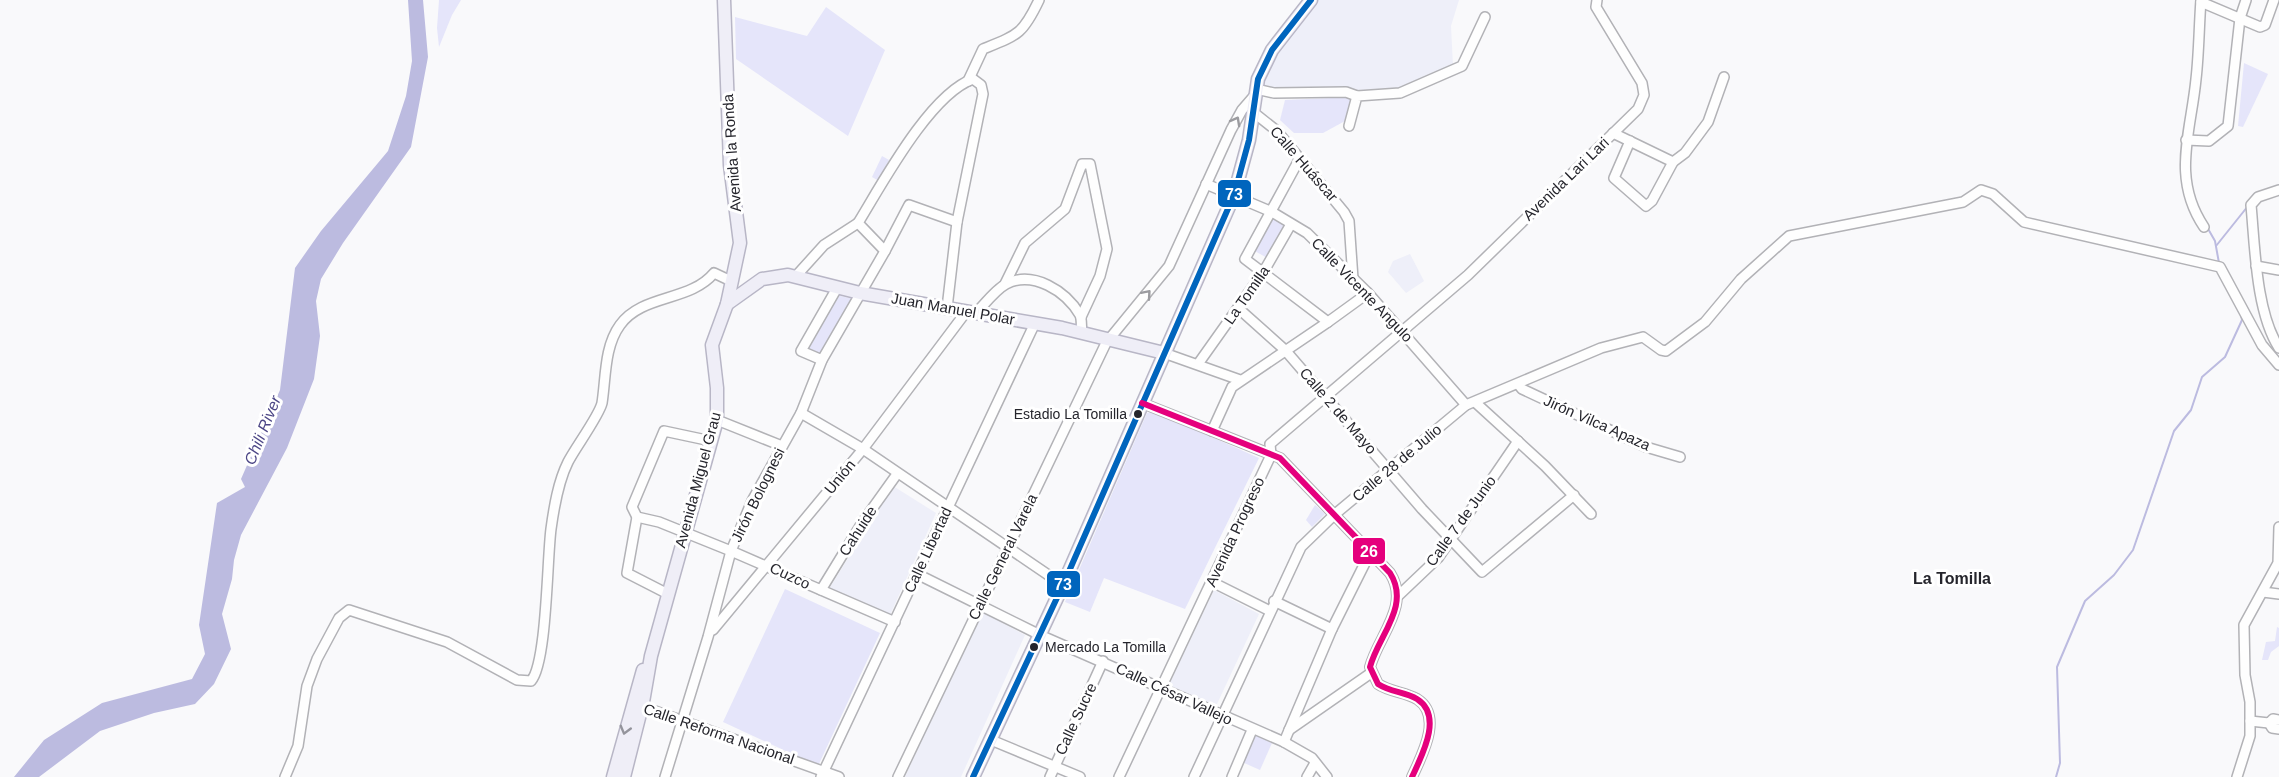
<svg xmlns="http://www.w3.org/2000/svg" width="2279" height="777" viewBox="0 0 2279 777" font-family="Arial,sans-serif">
<rect width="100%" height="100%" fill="#f9f9fb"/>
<g fill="#eeeff9">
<polygon points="1318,0 1459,0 1451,26 1453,66 1400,90 1357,91 1262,87 1272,60"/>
<polygon points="1410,254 1424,281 1406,293 1388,272 1393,261"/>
<polygon points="893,486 936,513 890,615 829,589"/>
<polygon points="1214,590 1259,614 1217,704 1213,707 1169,685"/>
<polygon points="980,611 1025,635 961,777 905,777"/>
</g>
<g fill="#e5e5fa">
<polygon points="439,0 461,0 452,15 439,47 437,28"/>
<polygon points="826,7 885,50 848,136 736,59 735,17 807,36"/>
<polygon points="2244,63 2268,74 2243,127 2238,126"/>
<polygon points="1352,97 1345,121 1323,133 1294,133 1280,120 1285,100"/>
<polygon points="882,156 889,160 879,181 872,177"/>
<polygon points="1271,217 1287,226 1269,259 1253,250"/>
<polygon points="836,295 853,299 820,356 806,350"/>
<polygon points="1153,411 1259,458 1185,609 1104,578 1090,612 1065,602 1147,413"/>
<polygon points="1315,505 1325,514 1312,527 1306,520"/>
<polygon points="785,589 880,633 818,766 723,722"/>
<polygon points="2277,627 2279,628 2279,646 2271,652 2268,660 2262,660 2266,642 2275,641"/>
<polygon points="1255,735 1272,743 1260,770 1242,762"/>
</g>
<polygon fill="#bcbbe0" points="408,0 423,0 428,57 411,147 343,243 321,279 316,301 320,336 314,379 287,448 241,535 234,560 232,579 222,614 231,649 214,684 195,704 154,713 100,731 39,777 14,777 44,740 102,703 192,679 205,654 199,625 217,503 245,487 241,479 280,390 295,268 321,231 388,151 406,96 412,61"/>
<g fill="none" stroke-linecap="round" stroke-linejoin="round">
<g stroke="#bcbbe0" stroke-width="2">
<polyline points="2207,227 2215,241 2219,263"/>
<polyline points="2216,246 2248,206"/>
<polyline points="2056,777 2060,763 2057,667 2085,601 2114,575 2133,550 2174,431 2191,410 2202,377 2225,357 2242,320 2241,315"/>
</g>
<defs>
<g id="minor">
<path d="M2201,0C2199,26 2199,53 2196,79C2191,132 2171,178 2204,227"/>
<polyline points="2201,2 2260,27 2265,25 2274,0"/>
<path d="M968,81L983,49C1018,35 1023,34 1039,0"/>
<polyline points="1256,89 1274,93 1346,92 1357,96"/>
<polyline points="1253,112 1277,131 1344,212 1349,221 1353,279"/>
<polyline points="1349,126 1357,96 1400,93 1462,66 1485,17"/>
<polyline points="1613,133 1673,162"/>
<polyline points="2186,140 2209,141 2228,126 2240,18 2246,0"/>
<polyline points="1630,141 1614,178 1646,206 1652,201 1673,162 1685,153 1708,122 1724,77"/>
<polyline points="1300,158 1245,259 1328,322 1368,293"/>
<polyline points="1206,184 1272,212 1307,233 1368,293 1466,405"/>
<path d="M2279,190L2258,197L2251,205C2255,248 2256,312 2279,348"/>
<polyline points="885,251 909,205 957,222"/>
<polyline points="2256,266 2279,270"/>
<polyline points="796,276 824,245 858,223"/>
<polyline points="1005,284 1025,243 1065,209 1082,164 1090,164 1107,249 1100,276 1081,317"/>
<polyline points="1238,308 1285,350 1422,509 1482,572 1574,495"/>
<path d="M976,313C984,305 995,290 1006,284C1033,270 1066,291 1080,315C1082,319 1081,327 1082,333"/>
<polyline points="1164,353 1240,380"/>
<polyline points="822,360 801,351 837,288"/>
<polyline points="1198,364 1264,271 1291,224"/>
<polyline points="1518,384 1522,389 1646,447 1680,457"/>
<path d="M1142,403L1280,458L1390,573C1411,606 1378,636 1370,667L1378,684C1390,692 1405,692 1417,699C1444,716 1421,757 1412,777"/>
<polyline points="1476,403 1545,466 1591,514"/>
<polyline points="801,413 863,449 1063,585"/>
<polyline points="717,420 782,446"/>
<polyline points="1212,431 1232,387 1328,322"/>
<polyline points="711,441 664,431 632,507 637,517 659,522 731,551 895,622"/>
<polyline points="637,517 627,573 668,594"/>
<polyline points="917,574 1040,635 1284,742 1312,758 1327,777"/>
<polyline points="1212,582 1270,611"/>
<polyline points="821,590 862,523 897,474"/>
<polyline points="2263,592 2279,594"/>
<polyline points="1398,596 1438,558 1518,441"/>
<polyline points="1274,601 1332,629"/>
<polyline points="713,630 863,449 966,312"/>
<polyline points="638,705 839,777"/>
<polyline points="2250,721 2269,723 2273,719 2279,720"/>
<polyline points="2269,723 2272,728 2279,729"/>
<polyline points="1289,730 1371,673"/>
<polyline points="991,740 1080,777"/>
<polyline points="1284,742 1332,629 1370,553"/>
<path d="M285,777L298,746L307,686L317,659L339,618L349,610L447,642L517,680L531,681C547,663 547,559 551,529C554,507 558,482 568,462C575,448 599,416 602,403C606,378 604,347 620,325C642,294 690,302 714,273L731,281"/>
<path d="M665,777L708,637L731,551L752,501L801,413L822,360L885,251L858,223C882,184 930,94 973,79L981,85L983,94L957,222L947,308"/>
<polyline points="821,777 1035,323"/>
<polyline points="898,777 1106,343 1169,266 1231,130 1242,110 1255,95"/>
<polyline points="1050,777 1103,661"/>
<polyline points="1119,777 1271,455 1270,444 1468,275 1638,109 1644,95 1642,83 1596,7 1597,0"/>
<polyline points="1194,777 1301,547 1334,515 1466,405 1601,348 1643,337 1661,350 1666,351 1705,322 1741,279 1789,236 1963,202 1981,190 1993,194 2024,222 2220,267 2262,345 2279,365"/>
<polyline points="1232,777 1252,730"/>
<polyline points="1307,777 1315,763"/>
<polyline points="2237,777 2250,736 2250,702 2245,675 2244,625 2278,563 2279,527"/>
</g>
<g id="major">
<polyline points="727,304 762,279 788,275 860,293 1062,328 1164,353"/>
<polyline points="613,777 643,670"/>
<polyline points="624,777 643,702 651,656 717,420 717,388 712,345 727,304 740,243 730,165 724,0"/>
<polyline points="973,777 1063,585 1234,195 1249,140 1258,79 1272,50 1311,0"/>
</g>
</defs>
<use href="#minor" stroke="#b2b2b6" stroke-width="12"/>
<use href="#major" stroke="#b8b6c6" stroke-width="15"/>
<use href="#minor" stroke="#fefefe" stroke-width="9"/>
<use href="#major" stroke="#efeef7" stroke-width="12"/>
<defs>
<polyline id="bus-1" points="973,777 1063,585 1234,195 1249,140 1258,79 1272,50 1311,0"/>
<path id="bus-2" d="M1142,403L1280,458L1390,573C1411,606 1378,636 1370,667L1378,684C1390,692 1405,692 1417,699C1444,716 1421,757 1412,777"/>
</defs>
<use href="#bus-1" stroke="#fff" stroke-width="10"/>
<use href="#bus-2" stroke="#fff" stroke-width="10"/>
<use href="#bus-1" stroke="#0065bd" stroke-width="6"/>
<use href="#bus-2" stroke="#e5007d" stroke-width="6"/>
</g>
<defs><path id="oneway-chevron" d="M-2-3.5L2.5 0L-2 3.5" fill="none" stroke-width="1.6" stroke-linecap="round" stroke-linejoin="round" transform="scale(1.5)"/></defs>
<g stroke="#9c9ca0">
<use href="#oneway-chevron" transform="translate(1236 121) rotate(-61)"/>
<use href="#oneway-chevron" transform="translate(1147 294) rotate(-49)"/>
</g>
<use stroke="#94949c" href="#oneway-chevron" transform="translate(625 730) rotate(105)"/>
<g fill="#25252c" stroke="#fff" stroke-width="2">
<circle cx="1138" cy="414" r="5"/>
<circle cx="1034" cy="647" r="5"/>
</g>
<g text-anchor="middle" stroke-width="6" stroke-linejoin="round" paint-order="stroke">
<g font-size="14" fill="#25252c" stroke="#fff" text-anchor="end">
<text x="1127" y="419">Estadio La Tomilla</text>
<text x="1045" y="652" text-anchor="start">Mercado La Tomilla</text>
</g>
<g font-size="15" fill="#25252c" stroke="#fff">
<text transform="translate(732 153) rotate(-94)" y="5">Avenida la Ronda</text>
<text transform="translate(1304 164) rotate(49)" y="5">Calle Huáscar</text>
<text transform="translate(1566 179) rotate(-44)" y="5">Avenida Lari Lari</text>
<text transform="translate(1362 290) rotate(46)" y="5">Calle Vicente Angulo</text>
<text transform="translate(1247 295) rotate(-55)" y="5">La Tomilla</text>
<text transform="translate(953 309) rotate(10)" y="5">Juan Manuel Polar</text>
<text transform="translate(1338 411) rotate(49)" y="5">Calle 2 de Mayo</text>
<text transform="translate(1597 423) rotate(24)" y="5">Jirón Vilca Apaza</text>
<text transform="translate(1397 463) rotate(-40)" y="5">Calle 28 de Julio</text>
<text transform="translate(840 477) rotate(-51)" y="5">Unión</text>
<text transform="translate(698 480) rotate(-75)" y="5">Avenida Miguel Grau</text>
<text transform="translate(758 495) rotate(-64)" y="5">Jirón Bolognesi</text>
<text transform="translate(1461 521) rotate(-54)" y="5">Calle 7 de Junio</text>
<text transform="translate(858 531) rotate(-57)" y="5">Cahuide</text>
<text transform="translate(1235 532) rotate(-65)" y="5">Avenida Progreso</text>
<text transform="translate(928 550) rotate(-65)" y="5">Calle Libertad</text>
<text transform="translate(1003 557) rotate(-64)" y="5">Calle General Varela</text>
<text transform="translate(790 576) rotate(25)" y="5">Cuzco</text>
<text transform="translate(1174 694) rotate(25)" y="5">Calle César Vallejo</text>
<text transform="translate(1076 719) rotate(-65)" y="5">Calle Sucre</text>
<text transform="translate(719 734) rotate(19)" y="5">Calle Reforma Nacional</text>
</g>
<g font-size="16" font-style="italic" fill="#4c4686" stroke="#fff">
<text transform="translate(262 430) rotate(-68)" y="6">Chili River</text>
</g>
<g font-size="16" font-weight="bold" fill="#25252c" stroke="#fff">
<text x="1952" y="584">La Tomilla</text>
</g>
</g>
<g stroke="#fff" stroke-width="2">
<rect x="1217" y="179" width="35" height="29" rx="6" fill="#0065bd"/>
<rect x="1352" y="537" width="34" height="28" rx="6" fill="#e5007d"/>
<rect x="1046" y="570" width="35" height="28" rx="6" fill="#0065bd"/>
</g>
<g font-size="16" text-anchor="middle" font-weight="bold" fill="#fff">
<text x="1234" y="200">73</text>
<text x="1369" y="557">26</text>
<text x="1063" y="590">73</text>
</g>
</svg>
